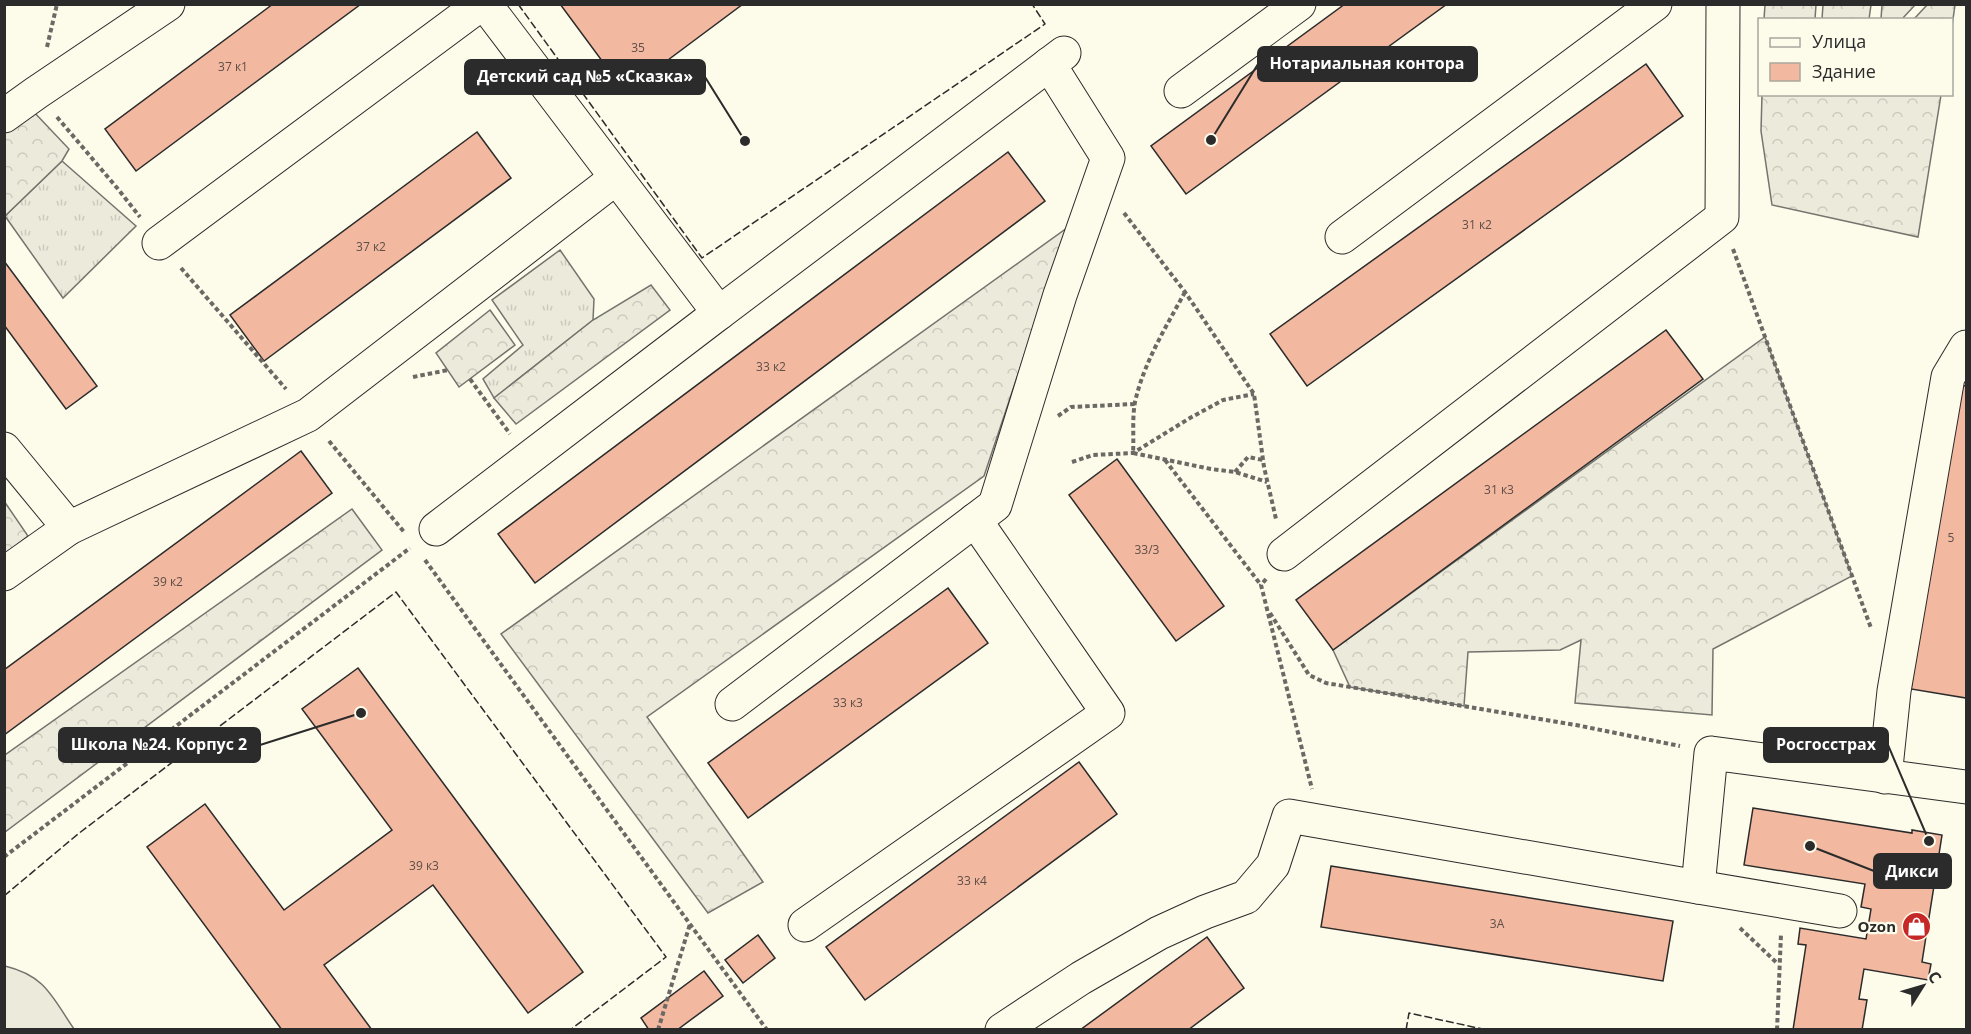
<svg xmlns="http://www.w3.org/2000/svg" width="1971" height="1034" viewBox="0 0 1971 1034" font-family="'Open Sans',sans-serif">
<defs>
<pattern id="grass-tufts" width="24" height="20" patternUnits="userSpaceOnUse" patternTransform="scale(1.5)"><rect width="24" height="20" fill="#ecebdb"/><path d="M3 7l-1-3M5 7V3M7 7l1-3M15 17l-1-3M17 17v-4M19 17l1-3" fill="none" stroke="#cbcabc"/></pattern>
<pattern id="forest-crowns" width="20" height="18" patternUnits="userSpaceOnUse" patternTransform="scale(1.5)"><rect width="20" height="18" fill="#ecebdb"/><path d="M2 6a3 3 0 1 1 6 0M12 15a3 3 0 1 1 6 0" fill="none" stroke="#cbcabc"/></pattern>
</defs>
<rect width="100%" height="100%" fill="#fdfbea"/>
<g fill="url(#grass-tufts)" stroke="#74746e" stroke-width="1.5">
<polygon points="1882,5 1882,4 1915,5 1902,19 1881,19"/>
<polygon points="62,161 136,226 63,298 5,216"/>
<polygon points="560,250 594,299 593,320 494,398 483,379 523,345 492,300"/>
</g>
<g fill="url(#forest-crowns)" stroke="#74746e" stroke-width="1.5">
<polygon points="1765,5 1816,5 1815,19 1764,19"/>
<polygon points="1823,5 1871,5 1869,19 1822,19"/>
<polygon points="1927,5 1955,5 1952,26 1952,20 1914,19"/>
<polygon points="1762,95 1941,95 1918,237 1772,205 1761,131"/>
<polygon points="32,110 69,149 62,161 5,216 5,131"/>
<polygon points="1067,228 984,476 647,717 763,882 708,913 501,634"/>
<polygon points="651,285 670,310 516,424 494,398 593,320"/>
<polygon points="490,310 515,345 459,387 436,353"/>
<polygon points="1765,337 1852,576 1713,649 1712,715 1575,703 1581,640 1560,650 1468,652 1464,706 1350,687 1333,650"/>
<polygon points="4,501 28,536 5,554 4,554"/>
<polygon points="352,509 382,550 5,832 5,755"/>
</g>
<path fill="#ecebdb" stroke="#74746e" stroke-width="1.5" d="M5,966C46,976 52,997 74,1029H5Z"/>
<g fill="#f2b8a0" stroke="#2b2b2b" stroke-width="1.5">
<polygon points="273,4 361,4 136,171 105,129"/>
<polygon points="560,4 743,4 625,92"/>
<polygon points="1345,4 1447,4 1186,194 1151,146"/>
<polygon points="1646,64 1683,116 1307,386 1270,334"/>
<polygon points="477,132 511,178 264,361 230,315"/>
<polygon points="1008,152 1045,201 535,583 498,534"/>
<polygon points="4,261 97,386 66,409 4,325"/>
<polygon points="1666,330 1703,379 1333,650 1296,600"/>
<polygon points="1959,385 1966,386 1966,698 1911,689"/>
<polygon points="301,451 332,493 4,735 4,670"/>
<polygon points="1117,459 1224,606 1176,641 1069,495"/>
<polygon points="948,588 988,643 748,818 708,763"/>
<polygon points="358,668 583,972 528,1013 433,885 324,965 372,1030 282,1030 147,847 205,804 284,910 392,830 302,709"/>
<polygon points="1079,762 1117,814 865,1000 826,947"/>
<polygon points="1753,808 1912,833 1912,830 1942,835 1922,962 1931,964 1928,980 1864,969 1859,999 1867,1000 1862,1030 1793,1030 1806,945 1798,944 1800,928 1866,939 1871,909 1861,907 1865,884 1744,865"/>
<polygon points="1331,866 1673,921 1663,981 1321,927"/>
<polygon points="758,935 775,958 743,983 725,960"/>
<polygon points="1207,937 1244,988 1188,1030 1080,1030"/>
<polygon points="704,971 723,996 677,1030 649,1030 641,1018"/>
</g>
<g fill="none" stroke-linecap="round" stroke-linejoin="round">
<defs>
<g id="minor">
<polyline points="1181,91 1299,4"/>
<polyline points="4,116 36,93 168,4"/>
<polyline points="1342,237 1655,4"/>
<polyline points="159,243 481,4"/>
<polyline points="719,313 1064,53"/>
<polyline points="4,449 69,528"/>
<polyline points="436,529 719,313 485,4"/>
<polyline points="1284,554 1722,217 1723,4"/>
<polyline points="4,574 69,528 308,415 616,178"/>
<polyline points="732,704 995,505 1060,295 1108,158 1049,64"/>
<polyline points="1885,777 1894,691 1948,377 1966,347"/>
<polyline points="1698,887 1840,911"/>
<polyline points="805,925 1108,713 975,520"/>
<polyline points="1002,1030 1081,978 1159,933 1205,912 1246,897 1273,865 1289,816 1698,887 1711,753 1966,787"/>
</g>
</defs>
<use href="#minor" stroke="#2b2b2b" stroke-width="35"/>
<g stroke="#6a6964" stroke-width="4" stroke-dasharray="4.5 3" stroke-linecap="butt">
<polyline points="47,47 57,4"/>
<polyline points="57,117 118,189 140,217"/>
<polyline points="1124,213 1185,292 1254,394 1264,467 1276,519"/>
<polyline points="1733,249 1871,628"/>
<polyline points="181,268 286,389"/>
<path d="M1185,292C1166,327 1144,362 1135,402C1132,418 1134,437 1133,453L1211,469L1235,472L1267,482"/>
<polyline points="413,377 448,370"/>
<polyline points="470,379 510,434"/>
<polyline points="1058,416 1071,407 1135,404"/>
<polyline points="329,441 404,532"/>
<polyline points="1165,460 1261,585"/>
<polyline points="1072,462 1093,455 1133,453 1190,418 1223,400 1254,394"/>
<polyline points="1235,472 1248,457 1263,460"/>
<polyline points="425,560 767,1030"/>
<polyline points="1266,579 1261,585 1312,789"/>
<polyline points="1270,613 1309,675 1326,683 1576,725 1680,746"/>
<polyline points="4,857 410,548"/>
<polyline points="1740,928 1778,964"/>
<polyline points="658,1030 690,924"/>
<polyline points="1777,1030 1781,934"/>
</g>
<use href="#minor" stroke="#fdfbea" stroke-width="33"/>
<g stroke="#2b2b2b" stroke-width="1.5" stroke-dasharray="8 3" stroke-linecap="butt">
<polyline points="518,4 702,258 1045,24 1032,4"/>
<polyline points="4,896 78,834 396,592 666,957 570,1030"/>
<polyline points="1406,1030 1409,1013 1487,1030"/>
</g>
</g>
<defs>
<symbol id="shop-disc" viewBox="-11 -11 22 22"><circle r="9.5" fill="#c62828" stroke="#fdfbea"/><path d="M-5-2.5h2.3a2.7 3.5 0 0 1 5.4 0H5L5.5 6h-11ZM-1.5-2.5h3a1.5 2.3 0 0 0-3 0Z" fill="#fff"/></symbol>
</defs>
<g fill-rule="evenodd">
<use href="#shop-disc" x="1900" y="910" width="33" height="33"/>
</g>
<g text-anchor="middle" stroke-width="4.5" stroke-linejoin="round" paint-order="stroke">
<g font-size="12" fill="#5d4e48">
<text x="638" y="52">35</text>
<text x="233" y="71">37 к1</text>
<text x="1477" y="229">31 к2</text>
<text x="371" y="251">37 к2</text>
<text x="771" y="371">33 к2</text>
<text x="1499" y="494">31 к3</text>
<text x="1951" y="542">5</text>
<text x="1147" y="554">33/3</text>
<text x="168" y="586">39 к2</text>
<text x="848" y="707">33 к3</text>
<text x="424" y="870">39 к3</text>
<text x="972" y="885">33 к4</text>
<text x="1497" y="928">3А</text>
</g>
<g font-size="15" font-weight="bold" fill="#2b2b2b" stroke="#fdfbea" text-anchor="end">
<text x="1896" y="932">Ozon</text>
</g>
</g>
<path fill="none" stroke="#2b2b2b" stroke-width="2" d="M1211 140L1258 64M745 141L705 77M361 713L260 745M1929 841L1888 745M1810 846L1874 871"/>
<g fill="#2b2b2b" stroke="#fdfbea" stroke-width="2">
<circle cx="1211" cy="140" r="6"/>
<circle cx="745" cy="141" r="6"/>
<circle cx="361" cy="713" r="6"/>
<circle cx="1929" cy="841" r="6"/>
<circle cx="1810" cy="846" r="6"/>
</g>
<g fill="#2b2b2b" stroke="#2b2b2b" stroke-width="2">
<rect x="1258" y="47" width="219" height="34" rx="6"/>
<rect x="465" y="60" width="240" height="34" rx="6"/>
<rect x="59" y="728" width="201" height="34" rx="6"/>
<rect x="1764" y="728" width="124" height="34" rx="6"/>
<rect x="1874" y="854" width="77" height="34" rx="6"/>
</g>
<g font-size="16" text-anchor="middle" font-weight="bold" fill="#fff">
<text x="1367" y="69">Нотариальная контора</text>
<text x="585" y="82">Детский сад №5 «Сказка»</text>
<text x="159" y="750">Школа №24. Корпус 2</text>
<text x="1826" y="750">Росгосстрах</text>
<text x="1912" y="877">Дикси</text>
</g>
<rect width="1971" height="1034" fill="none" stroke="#2b2b2b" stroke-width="12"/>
<rect x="1758" y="18" width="195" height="78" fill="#fdfbea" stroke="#a9a89e" stroke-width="1.5"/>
<rect x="1770" y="38" width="30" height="9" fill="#fdfbea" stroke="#a9a89e" stroke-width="1.5"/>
<text x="1812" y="48" font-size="18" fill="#2b2b2b">Улица</text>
<rect x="1770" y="63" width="30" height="18" fill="#f2b8a0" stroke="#a9a89e" stroke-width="1.5"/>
<text x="1812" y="78" font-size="18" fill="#2b2b2b">Здание</text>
<g transform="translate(1923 986) rotate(53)" stroke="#fdfbea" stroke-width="4.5" paint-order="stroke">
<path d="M0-4.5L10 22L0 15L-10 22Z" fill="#2b2b2b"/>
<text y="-9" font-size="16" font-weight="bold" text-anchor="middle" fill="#2b2b2b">С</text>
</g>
</svg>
